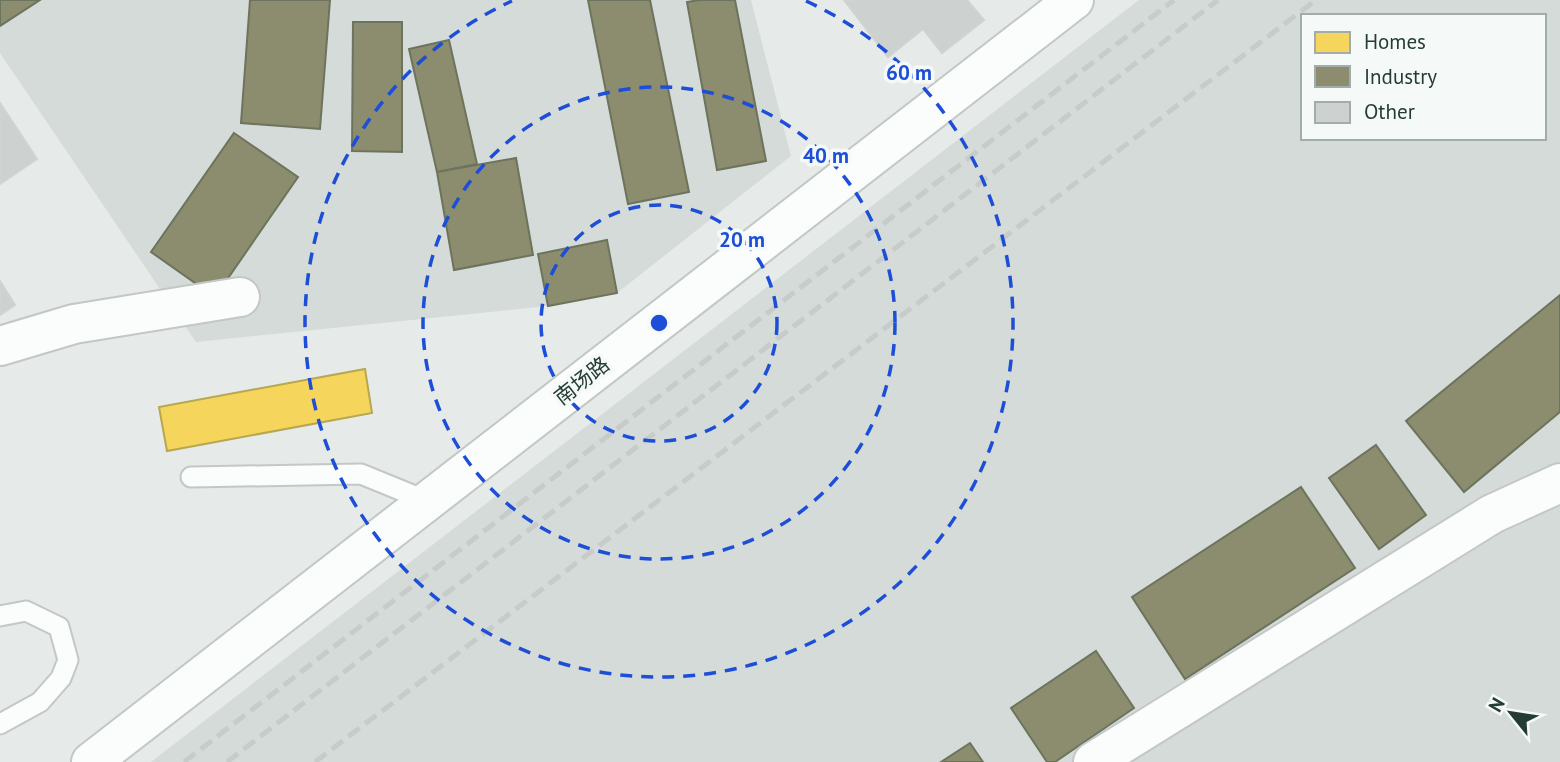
<svg xmlns="http://www.w3.org/2000/svg" width="1560" height="762" viewBox="0 0 1560 762" font-family="'PT Sans','Noto Sans SC',sans-serif">
<rect width="100%" height="100%" fill="#e6eae8"/>
<g fill="#d5dbd8" fill-rule="evenodd">
<polygon points="0,0 751,0 791,156 617,293 548,306 196,342 0,53"/>
<path d="M1139,0H1560V762H151ZM1303,16H1544V138H1303Z"/>
</g>
<polygon fill="#f6d55c" stroke="#b7a751" stroke-width="2" points="365,369 372,413 167,451 159,407"/>
<g fill="#8c8c6e" stroke="#6d745d" stroke-width="2">
<polygon points="0,0 40,0 0,26"/>
<polygon points="250,0 330,0 320,129 241,123"/>
<polygon points="588,0 650,0 689,192 628,204"/>
<polygon points="699,0 735,0 766,161 717,170 687,2"/>
<polygon points="353,22 402,22 402,152 352,151"/>
<polygon points="449,40 477,164 437,172 409,49"/>
<polygon points="234,133 298,177 215,297 151,252"/>
<polygon points="516,158 533,255 454,270 437,172"/>
<polygon points="607,240 617,293 548,306 538,254"/>
<polygon points="1560,295 1560,412 1464,492 1406,421"/>
<polygon points="1376,445 1426,515 1379,549 1329,478"/>
<polygon points="1301,487 1355,568 1185,679 1132,597"/>
<polygon points="1096,651 1134,708 1055,762 1047,762 1011,708"/>
<polygon points="970,743 983,762 941,762"/>
</g>
<g fill="#cdd2d0" stroke="#cfd3d1" stroke-width="2">
<polygon points="844,0 967,0 984,20 942,53 923,29 888,57"/>
<polygon points="0,103 37,159 0,184"/>
<polygon points="0,281 15,305 0,315"/>
</g>
<g fill="none" stroke-linecap="round" stroke-linejoin="round">
<defs>
<g id="lane">
<polyline points="191,477 361,474 427,501"/>
<polyline points="0,616 26,611 59,627 68,660 61,678 40,702 0,724"/>
</g>
<g id="street">
<polyline points="0,346 74,324 240,297"/>
<polyline points="1093,762 1492,514 1560,483"/>
</g>
<polyline id="secondary" points="91,762 1074,0"/>
</defs>
<use href="#lane" stroke="#c3c7c5" stroke-width="23"/>
<use href="#street" stroke="#c3c7c5" stroke-width="42"/>
<use href="#secondary" stroke="#c2c8c5" stroke-width="42"/>
<use href="#lane" stroke="#fbfcfc" stroke-width="19"/>
<use href="#street" stroke="#fbfcfc" stroke-width="38"/>
<use href="#secondary" stroke="#fbfcfc" stroke-width="38"/>
<g stroke="#c7cbca" stroke-width="5" stroke-dasharray="14 7" stroke-linecap="butt">
<polyline points="184,762 1174,0"/>
<polyline points="227,762 1218,0"/>
<polyline points="315,762 1316,0"/>
</g>
</g>
<g fill="none" stroke="#1d4ed8" stroke-width="3.5" stroke-dasharray="12 9">
<circle cx="659" cy="323" r="118"/>
<circle cx="659" cy="323" r="236"/>
<path d="M806 1A354 354 0 1 1 512 1"/>
</g>
<g text-anchor="middle" stroke-width="7" stroke-linejoin="round" paint-order="stroke">
<g font-size="21" fill="#253c36" stroke="#f5f9f7">
<text transform="translate(582 381) rotate(-38)" y="7">南场路</text>
</g>
</g>
<circle cx="659" cy="323" r="10" fill="#1d4ed8" stroke="#f5f9f7" stroke-width="3.5"/>
<g font-size="21" text-anchor="middle" font-weight="bold" fill="#1d4ed8" stroke="#f5f9f7" stroke-width="7" stroke-linejoin="round" paint-order="stroke">
<text x="909" y="80">60 m</text>
<text x="826" y="163">40 m</text>
<text x="742" y="247">20 m</text>
</g>
<rect x="1301" y="14" width="245" height="126" fill="#f5f9f7" stroke="#a2adaa" stroke-width="2"/>
<rect x="1315" y="32" width="35" height="21" fill="#f6d55c" stroke="#a2adaa" stroke-width="2"/>
<text x="1364" y="49" font-size="21" fill="#253c36">Homes</text>
<rect x="1315" y="66" width="35" height="21" fill="#8c8c6e" stroke="#a2adaa" stroke-width="2"/>
<text x="1364" y="84" font-size="21" fill="#253c36">Industry</text>
<rect x="1315" y="102" width="35" height="21" fill="#cdd2d0" stroke="#a2adaa" stroke-width="2"/>
<text x="1364" y="119" font-size="21" fill="#253c36">Other</text>
<g transform="translate(1511 713) rotate(300)" stroke="#f5f9f7" stroke-width="5" paint-order="stroke">
<path d="M0-5L12 26L0 18L-12 26Z" fill="#253c36"/>
<text y="-10" font-size="19" font-weight="bold" text-anchor="middle" fill="#253c36">N</text>
</g>
</svg>
